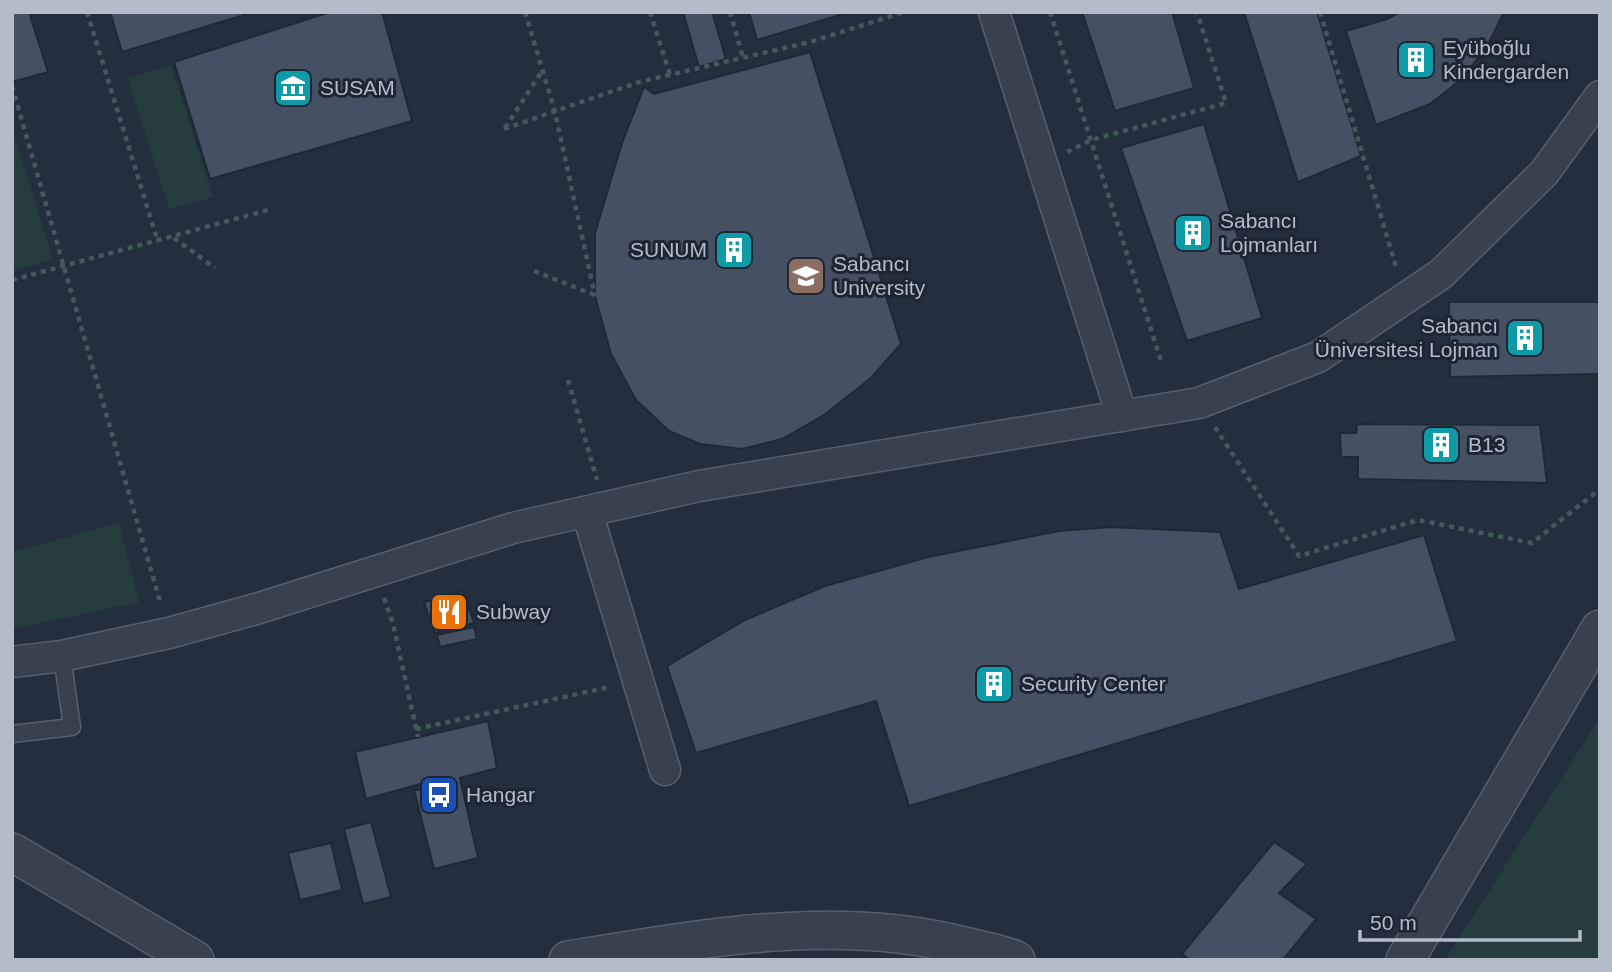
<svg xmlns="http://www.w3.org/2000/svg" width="1612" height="972" viewBox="0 0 1612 972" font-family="Arial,sans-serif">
<rect width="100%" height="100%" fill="#242f3e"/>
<g fill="#263c3f">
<polygon points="171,65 213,197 169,209 128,78"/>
<polygon points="12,128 53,259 12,271"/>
<polygon points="119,523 139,602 12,629 12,552"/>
<polygon points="1600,718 1600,960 1445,960"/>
</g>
<g fill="#455162" stroke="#1f2835" stroke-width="2">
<polygon points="12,12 29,12 48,72 12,82"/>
<polygon points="110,12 254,12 122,52"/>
<polygon points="330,12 382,12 412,121 210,179 174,62"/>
<polygon points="683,12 712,12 726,59 699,67"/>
<polygon points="749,12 842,12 843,14 757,40"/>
<polygon points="1082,12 1172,12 1194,88 1115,111"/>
<polygon points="1244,12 1317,12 1361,156 1298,182"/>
<polygon points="1400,12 1504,12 1489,43 1463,78 1430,104 1376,125 1346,31 1387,19"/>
<polygon points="810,52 901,344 871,378 824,415 782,439 742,449 700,444 669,431 636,400 611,354 595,296 595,233 622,143 644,87 654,94"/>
<polygon points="1204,124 1262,318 1187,341 1121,148"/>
<polygon points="1449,302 1600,302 1600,374 1450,377"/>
<polygon points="1357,424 1540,425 1547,483 1358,479 1358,457 1341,457 1340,433 1356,433"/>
<polygon points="1110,527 1220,532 1239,589 1424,535 1457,641 909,806 876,701 696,753 667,666 745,620 825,586 928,557 1059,531"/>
<polygon points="463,591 474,623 435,633 424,602"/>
<polygon points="474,627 477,639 440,647 437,635"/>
<polygon points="488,721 497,768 460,778 478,858 434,869 414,790 425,789 424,783 366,799 355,752"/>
<polygon points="371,822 391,897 363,904 344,829"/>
<polygon points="1274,842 1307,864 1279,893 1316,919 1283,960 1190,960 1182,954"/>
<polygon points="331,843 342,890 300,900 288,853"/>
</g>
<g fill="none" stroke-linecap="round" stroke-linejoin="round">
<defs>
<polyline id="service" points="12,734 72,727 62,656"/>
<g id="minor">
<polyline points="994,12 1122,416"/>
<polyline points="587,512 665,770"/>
<polyline points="12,662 62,656 169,633 256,609 513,528 699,486 1199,403 1318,357 1441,274 1544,173 1600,96"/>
</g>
<g id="tertiary">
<polyline points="12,852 195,960"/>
<path d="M568,960C698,939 834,913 964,946C981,950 1000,953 1016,960"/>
<polyline points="1405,960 1600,629"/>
</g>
</defs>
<use href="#service" stroke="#565f6c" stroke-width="19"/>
<use href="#minor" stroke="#565f6c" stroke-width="33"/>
<use href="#tertiary" stroke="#565f6c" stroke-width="40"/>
<g stroke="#44595c" stroke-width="4.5" stroke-dasharray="5 5" stroke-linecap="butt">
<polyline points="87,12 158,242"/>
<polyline points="525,12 555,112 595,296"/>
<polyline points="650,12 670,75"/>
<polyline points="730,12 743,58"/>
<polyline points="1050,12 1162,364"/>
<polyline points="1320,12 1397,270"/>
<polyline points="12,86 161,605"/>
<polyline points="505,128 542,71"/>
<polyline points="504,129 639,82 810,42 904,12"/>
<polyline points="1067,152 1091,140 1226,103 1197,12"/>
<polyline points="174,238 215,268"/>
<polyline points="534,271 595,295"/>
<polyline points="12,280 268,210"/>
<polyline points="568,380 597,480"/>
<polyline points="1215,427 1299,556 1418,520 1532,543 1600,489"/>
<polyline points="384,598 393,624 418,737"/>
<polyline points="416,729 610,687"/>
</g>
<use href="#service" stroke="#38414e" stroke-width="16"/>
<use href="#minor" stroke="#38414e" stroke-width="30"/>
<use href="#tertiary" stroke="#38414e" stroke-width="37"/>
</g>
<defs>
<symbol id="building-square" viewBox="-11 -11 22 22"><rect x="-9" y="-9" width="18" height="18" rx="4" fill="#0f9aa8" stroke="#1d2633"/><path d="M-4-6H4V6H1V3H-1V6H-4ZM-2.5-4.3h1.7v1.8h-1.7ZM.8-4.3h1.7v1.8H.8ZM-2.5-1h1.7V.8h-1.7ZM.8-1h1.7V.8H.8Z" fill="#fff"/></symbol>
<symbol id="museum-square" viewBox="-11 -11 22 22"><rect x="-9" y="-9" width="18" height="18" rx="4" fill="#0f9aa8" stroke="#1d2633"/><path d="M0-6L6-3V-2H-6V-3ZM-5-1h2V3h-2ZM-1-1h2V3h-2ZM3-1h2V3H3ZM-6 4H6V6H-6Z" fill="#fff"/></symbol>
<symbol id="university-square" viewBox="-11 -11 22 22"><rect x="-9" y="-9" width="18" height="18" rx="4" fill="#8d6e63" stroke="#1d2633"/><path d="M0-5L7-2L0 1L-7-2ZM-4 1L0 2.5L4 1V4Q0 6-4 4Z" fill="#fff"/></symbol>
<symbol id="restaurant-square" viewBox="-11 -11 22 22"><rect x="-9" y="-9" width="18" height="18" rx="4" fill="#e8710a" stroke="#1d2633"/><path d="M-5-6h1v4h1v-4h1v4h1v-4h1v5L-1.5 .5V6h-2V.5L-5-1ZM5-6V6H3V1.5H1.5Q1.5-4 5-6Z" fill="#fff"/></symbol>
<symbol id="bus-square" viewBox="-11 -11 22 22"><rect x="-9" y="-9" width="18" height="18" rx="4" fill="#1a4fb4" stroke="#1d2633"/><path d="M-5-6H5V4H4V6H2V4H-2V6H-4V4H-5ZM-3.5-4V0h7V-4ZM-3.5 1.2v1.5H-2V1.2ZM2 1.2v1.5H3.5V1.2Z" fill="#fff"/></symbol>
</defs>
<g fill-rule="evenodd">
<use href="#building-square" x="1394" y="38" width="44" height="44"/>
<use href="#museum-square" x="271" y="66" width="44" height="44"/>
<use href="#building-square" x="1171" y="211" width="44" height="44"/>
<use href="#building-square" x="712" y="228" width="44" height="44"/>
<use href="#university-square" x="784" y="254" width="44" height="44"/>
<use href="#building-square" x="1503" y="316" width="44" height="44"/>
<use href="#building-square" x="1419" y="423" width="44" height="44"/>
<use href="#restaurant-square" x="427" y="590" width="44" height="44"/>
<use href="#building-square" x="972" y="662" width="44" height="44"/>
<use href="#bus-square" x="417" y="773" width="44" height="44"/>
</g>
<g text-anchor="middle" stroke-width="6" stroke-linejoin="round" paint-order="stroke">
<g font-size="21" fill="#b4bcc9" stroke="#1d2633" text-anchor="start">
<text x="1443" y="55">Eyüboğlu<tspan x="1443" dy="24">Kindergarden</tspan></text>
<text x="320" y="95">SUSAM</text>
<text x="1220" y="228">Sabancı<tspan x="1220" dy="24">Lojmanları</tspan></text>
<text x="707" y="257" text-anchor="end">SUNUM</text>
<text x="833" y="271">Sabancı<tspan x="833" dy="24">University</tspan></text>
<text x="1498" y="333" text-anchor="end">Sabancı<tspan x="1498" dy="24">Üniversitesi Lojman</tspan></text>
<text x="1468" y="452">B13</text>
<text x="476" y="619">Subway</text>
<text x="1021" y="691">Security Center</text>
<text x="466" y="802">Hangar</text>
</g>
</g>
<rect width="1612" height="972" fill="none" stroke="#b4bcc9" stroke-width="28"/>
<path d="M1360 930v10h220v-10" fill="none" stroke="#b4bcc9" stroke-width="3.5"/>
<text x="1370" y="930" font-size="21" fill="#b4bcc9" stroke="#1d2633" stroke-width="5" paint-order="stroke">50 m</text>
</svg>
